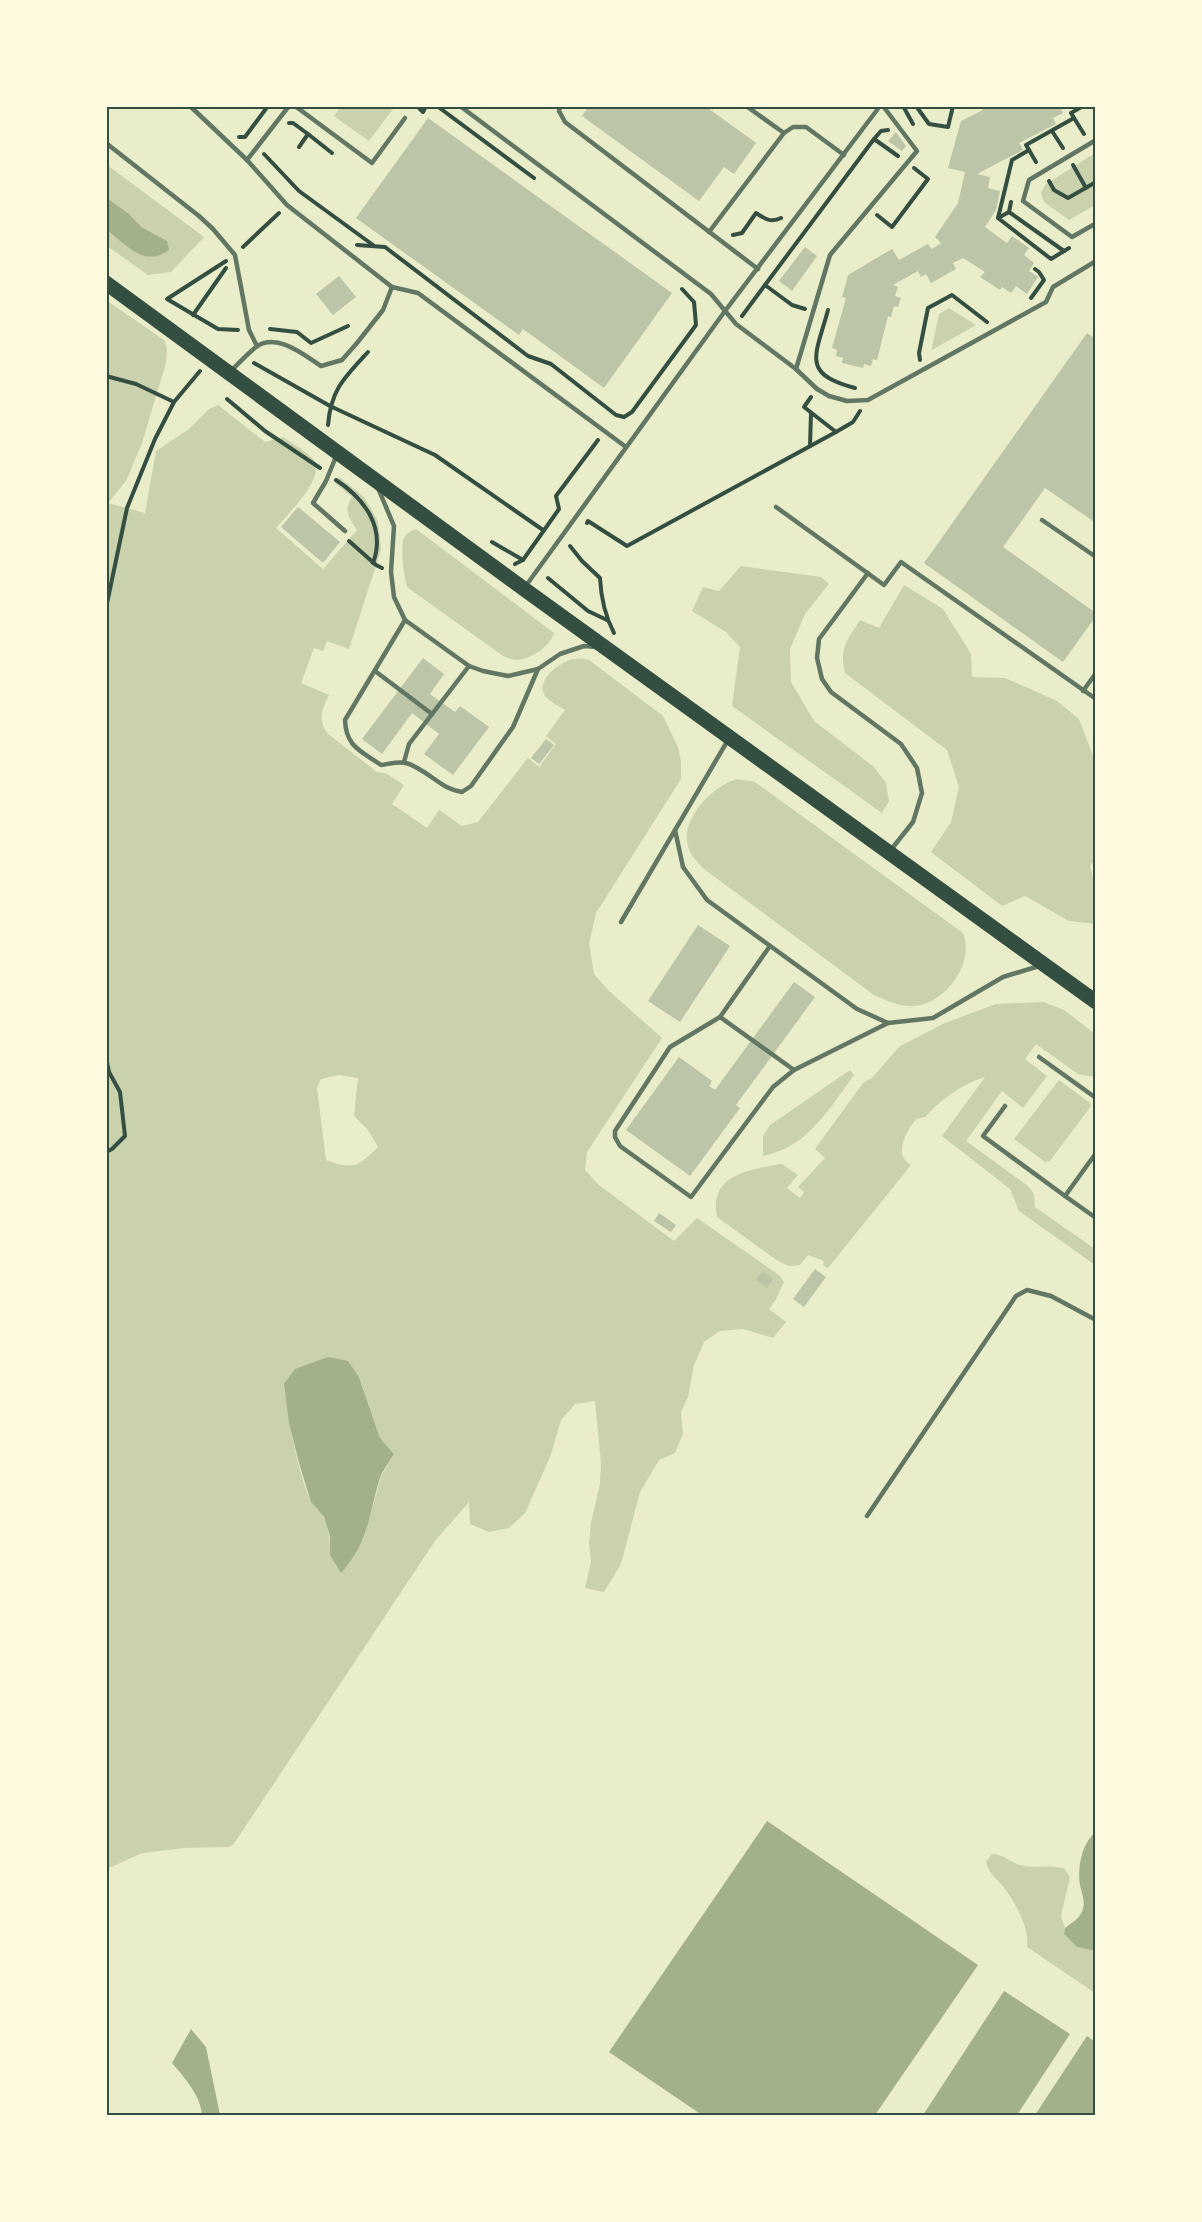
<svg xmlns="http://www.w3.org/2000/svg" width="1202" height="2222" viewBox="0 0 1202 2222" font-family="'Fira Sans',sans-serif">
<rect width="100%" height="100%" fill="#e9edc9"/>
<g fill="#cad2ad" fill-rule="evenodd">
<polygon points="390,106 393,109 369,141 334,116 341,107"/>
<polygon points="1095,153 1095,205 1069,220 1044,202 1041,193 1045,185"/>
<polygon points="107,165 204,237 171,272 148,275 107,246"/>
<path d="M106,300L164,340L167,348L166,363L142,443L126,481L108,503L145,513L156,451L189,429L209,409L218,405L265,442L283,437C290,442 309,453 314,460C326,477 287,515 276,528L323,569L357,530C349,518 343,510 352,497L335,483L339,477L364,497L378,521L381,550L349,649L327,641L323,651L314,648L301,683L329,695C322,710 317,719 328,734L377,772L387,774L404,785L392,804L427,828L439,810L462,826L478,822L528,758L539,767L556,744L546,736L565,710C559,706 549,701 545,696C535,681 558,664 570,660C577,658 582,659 589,660L663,716L678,747L681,762V779L596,913L589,944L594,974L609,991L662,1038L587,1152L585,1170L599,1185L674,1241L697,1218L779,1275L784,1282L775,1301L769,1309L786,1322L773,1338L743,1329L720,1331L704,1342L694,1365L688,1397L681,1412L683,1434L675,1453L659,1460L640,1492L621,1564L604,1592L585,1588L591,1562L589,1543L591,1523L600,1484L601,1463L595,1401L575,1404L561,1420L550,1457L525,1513L509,1528L489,1532L470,1524L469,1502L435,1541L233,1845L227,1847L184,1848L142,1853L107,1869ZM339,1075L358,1078L354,1116L368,1130L378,1147C358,1167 353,1170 326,1160L317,1088L321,1079ZM359,1376L380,1438L394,1454L381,1477L363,1540L330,1555C330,1542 330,1527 322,1515C319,1510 313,1506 311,1501C296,1469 289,1419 284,1384Z"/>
<polygon points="949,308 976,325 932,350 932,347 939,314"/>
<path d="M416,529L554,633C550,647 531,659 517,660C512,660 508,658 503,656L407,587C404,576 400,549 404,538C406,533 411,531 416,529Z"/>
<polygon points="741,566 821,577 829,584 805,614 790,649 791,682 814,721 874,767 886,783 889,801 882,813 732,706 740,647 726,632 692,611 703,587 719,591"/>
<path d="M904,585L943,609L971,654L972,677L1005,678L1057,701L1079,719L1095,761V860L1090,866L1095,885V924L1069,921L1025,896L1002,906L931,852L951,822L959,787L947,750L845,673C839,648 847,641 860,620L879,628Z"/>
<path d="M738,779L755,782L963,933C975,963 946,1003 915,1006C901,1007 887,1001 874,995L704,869C696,861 688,853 687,841C684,815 715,784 738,779Z"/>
<path d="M1043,1002L1064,1010L1095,1034V1077L1078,1074L1036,1044L1025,1059L1047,1076L1023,1108L1002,1091L966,1141L1028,1186L1034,1194L1035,1207L1095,1249V1265L1019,1211L1010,1189L942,1136L985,1077C962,1084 940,1100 925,1117L916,1119C907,1131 892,1154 911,1165L828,1268L823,1265L824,1261L808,1255L800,1265L789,1266L778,1261L717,1217C708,1174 752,1169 782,1164L798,1175L787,1188L800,1198L804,1192L798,1187L825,1158L815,1149L863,1083L872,1078L900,1046L945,1023L996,1004Z"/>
<path d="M850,1070L854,1075C828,1110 808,1147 763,1156V1136L770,1125Z"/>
<polygon points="1059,1080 1090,1103 1091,1106 1050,1161 1045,1162 1014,1139"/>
<path d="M992,1854C1005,1855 1008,1861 1020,1865C1035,1869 1050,1864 1065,1869L1070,1877L1061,1916L1065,1928L1064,1934L1077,1947L1095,1951V1993L1027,1947C1030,1928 1014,1900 1002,1885C995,1877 989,1873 986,1862Z"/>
</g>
<g fill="#a3b18a">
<path d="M107,198L129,214L141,227L167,241L169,250C145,268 126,245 107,230Z"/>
<path d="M328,1357L348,1361L359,1377L380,1438L394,1454C390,1461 383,1470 380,1478C368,1516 370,1540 341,1573L330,1555V1536L324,1517L311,1502L299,1463L289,1423L284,1384L295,1369Z"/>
<polygon points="767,1821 978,1965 875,2115 702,2115 609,2052"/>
<path d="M1095,1833L1096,1951H1095L1077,1947L1064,1934L1065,1928C1071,1923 1078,1920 1082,1912C1086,1903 1082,1894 1080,1885C1077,1868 1082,1843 1095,1833Z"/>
<polygon points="1004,1991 1070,2034 1017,2115 923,2115"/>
<path d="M191,2029L206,2047L220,2115H202C201,2096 184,2077 172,2063Z"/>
<polygon points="1087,2036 1095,2042 1095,2115 1035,2115"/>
</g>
<g fill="#bcc5a7">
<polygon points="589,106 705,106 756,143 734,174 724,167 699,201 582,116"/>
<polygon points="982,106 1060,106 1063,113 1053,118 1056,124 1019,143 1023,150 977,174 990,177 988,188 1000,191 996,210 985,227 1007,243 1012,236 1029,248 1024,255 1034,263 1029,271 1038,277 1027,294 1016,286 1011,293 1002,287 1000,290 980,277 985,272 963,258 953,263 956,269 931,283 926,274 921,277 918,271 893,285 898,287 895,296 901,298 898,307 894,306 891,317 888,316 877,360 873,359 871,366 864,364 863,368 842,363 843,358 836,356 837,350 832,348 846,298 842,297 848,275 892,249 899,260 928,244 932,249 941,243 935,237 958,203 965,172 948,168 961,121 983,110"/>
<polygon points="428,118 672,293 604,388 523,329 519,335 356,218"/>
<polygon points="896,132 906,146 902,151 888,141"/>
<polygon points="805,247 817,256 792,291 779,281"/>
<polygon points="339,276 356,297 333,315 316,294"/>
<polygon points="1087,333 1096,339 1096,523 1045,488 1003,547 1096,613 1096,616 1063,662 924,563"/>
<polygon points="298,507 340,542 323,563 281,527"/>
<polygon points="423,658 444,674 430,694 455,712 460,706 489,727 453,775 424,754 439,734 412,713 382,754 362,739"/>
<polygon points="546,739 554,745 539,764 531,758"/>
<polygon points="698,925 730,946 680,1022 648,1001"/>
<polygon points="794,982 815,997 736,1105 740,1108 690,1176 626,1130 679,1057 712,1081 709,1086 715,1090"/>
<polygon points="659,1213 676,1225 671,1232 654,1221"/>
<polygon points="815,1269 826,1277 804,1307 793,1299"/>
<polygon points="763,1271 773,1279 767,1288 756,1280"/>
</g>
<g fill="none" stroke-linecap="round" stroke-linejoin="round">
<g stroke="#344e41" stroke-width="4">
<polyline points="417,106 423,112 426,106"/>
<polyline points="437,106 534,178"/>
<polyline points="903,106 913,124"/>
<polyline points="916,106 929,124 948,127 953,106"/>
<polyline points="1094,106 1096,110"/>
<polyline points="1074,118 1084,134"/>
<polyline points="289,123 293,123 308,134 299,147"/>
<polyline points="1052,131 1063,148"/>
<polyline points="308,134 332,153"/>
<polyline points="239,137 245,137 268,106"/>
<polyline points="874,139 898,156"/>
<polyline points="1029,150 1036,162"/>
<polyline points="264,154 299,191 373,245"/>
<polyline points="1073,165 1086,188"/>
<polyline points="1049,181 1054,190 1068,198 1096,182"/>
<polyline points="1011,202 1009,212 1064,251"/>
<polyline points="877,215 892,227 928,179 914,168"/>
<polyline points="998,218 1009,212"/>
<path d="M733,235L742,233L756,213C765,219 771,223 781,218"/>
<polyline points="357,245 385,247 528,356 551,364 616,415 624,417 632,412 696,325 694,302 682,289"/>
<polyline points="243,247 279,213"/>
<polyline points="1069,248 1051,259 998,218 1012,160 1029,150 1026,145 1074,118 1071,113 1083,106"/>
<polyline points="226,261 167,299 218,329 238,330"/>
<polyline points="765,285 874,139 881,131 888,130"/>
<polyline points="1031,298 1044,280 1039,272 1035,269"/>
<path d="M828,310C816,355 800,374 855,388"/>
<polyline points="193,315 226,268"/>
<polyline points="742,316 765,285 792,305 805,309"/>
<polyline points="270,329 297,332 311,343 348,326"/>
<polyline points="920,360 919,353 928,308 952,295 987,322"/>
<polyline points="254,363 330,406 435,455 543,530"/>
<polyline points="106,376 136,384 174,402"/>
<polyline points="811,397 804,407 836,432"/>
<polyline points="227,399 265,431 320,468"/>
<path d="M328,425C331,389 345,377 368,352"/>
<polyline points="810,446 811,413"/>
<path d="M336,480C365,499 386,528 373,563"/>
<polyline points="587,523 588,521 627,546 836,432 853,422 860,411"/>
<polyline points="349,541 376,565 382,568"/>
<polyline points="492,542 523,560"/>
<path d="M570,546L582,561L600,578C601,598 605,616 614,633"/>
<polyline points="515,564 523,560 559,509 556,496 598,440"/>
<polyline points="548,578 588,611 607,620"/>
<polyline points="106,608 127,508 155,439 174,402 200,371"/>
<polyline points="106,1058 109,1072 120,1092 125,1136 112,1149 106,1152"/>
</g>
<g stroke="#617663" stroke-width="4.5">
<polyline points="190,106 247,160 287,205 392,287"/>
<polyline points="295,106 372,163 405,118"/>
<polyline points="460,106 711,294 736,324 796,369 817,389 829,396 847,401 868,400 1046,302 1053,287 1096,261"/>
<polyline points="560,106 559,111 565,122 758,269"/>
<polyline points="746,106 784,133 793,127 806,127 844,155"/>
<polyline points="1096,140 1029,180 1023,201 1072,237 1093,225 1096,226"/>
<polyline points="106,143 199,216 213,229 235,255 249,330 257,346"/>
<polyline points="247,160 289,106"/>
<polyline points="709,232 784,133"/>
<polyline points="796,369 830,255 917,151 883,106"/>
<path d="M231,371C239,363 247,354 256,347C277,332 304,355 321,366L342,360L357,343L383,310L392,287L418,293L626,447"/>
<polyline points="337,454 326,481 313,503 345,531"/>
<polyline points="378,488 394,526 391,572 394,597 405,620 469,666 483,671 508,676 538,669 560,654 584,646 596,647"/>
<polyline points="776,507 884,585 901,562 1096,699"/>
<polyline points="1042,520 1096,557"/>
<polyline points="868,573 819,639 817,658 822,679 831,692 901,744 917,768 922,793 913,822 890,851"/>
<polyline points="525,587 725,311 880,106"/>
<path d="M405,620L345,720C346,747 361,751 381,765C389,764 399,761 406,763C427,769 440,789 462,792L471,786L513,727L538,669"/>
<polyline points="375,671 432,714"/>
<polyline points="1083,691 1096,673"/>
<polyline points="404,762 409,744 469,666"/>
<polyline points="675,830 683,867 707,900 857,1009 888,1023 933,1018 1003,977 1039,966"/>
<polyline points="621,922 728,740"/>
<polyline points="770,946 720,1017 794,1070 888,1023"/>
<polyline points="720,1017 670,1047 615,1131 615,1137 620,1146 691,1197 773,1087 794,1070"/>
<polyline points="1039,1057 1096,1098"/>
<polyline points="1005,1106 983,1136 1065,1196"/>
<polyline points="1096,1153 1065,1196 1096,1218"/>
<polyline points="867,1516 1016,1296 1027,1290 1051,1296 1096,1320"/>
</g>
<polyline stroke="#344e41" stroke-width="15" points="106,283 524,589 1096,1002"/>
</g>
<rect width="1202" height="2222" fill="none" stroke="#fefae0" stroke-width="216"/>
<rect x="108" y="108" width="986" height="2006" fill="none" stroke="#344e41" stroke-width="2"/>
</svg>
